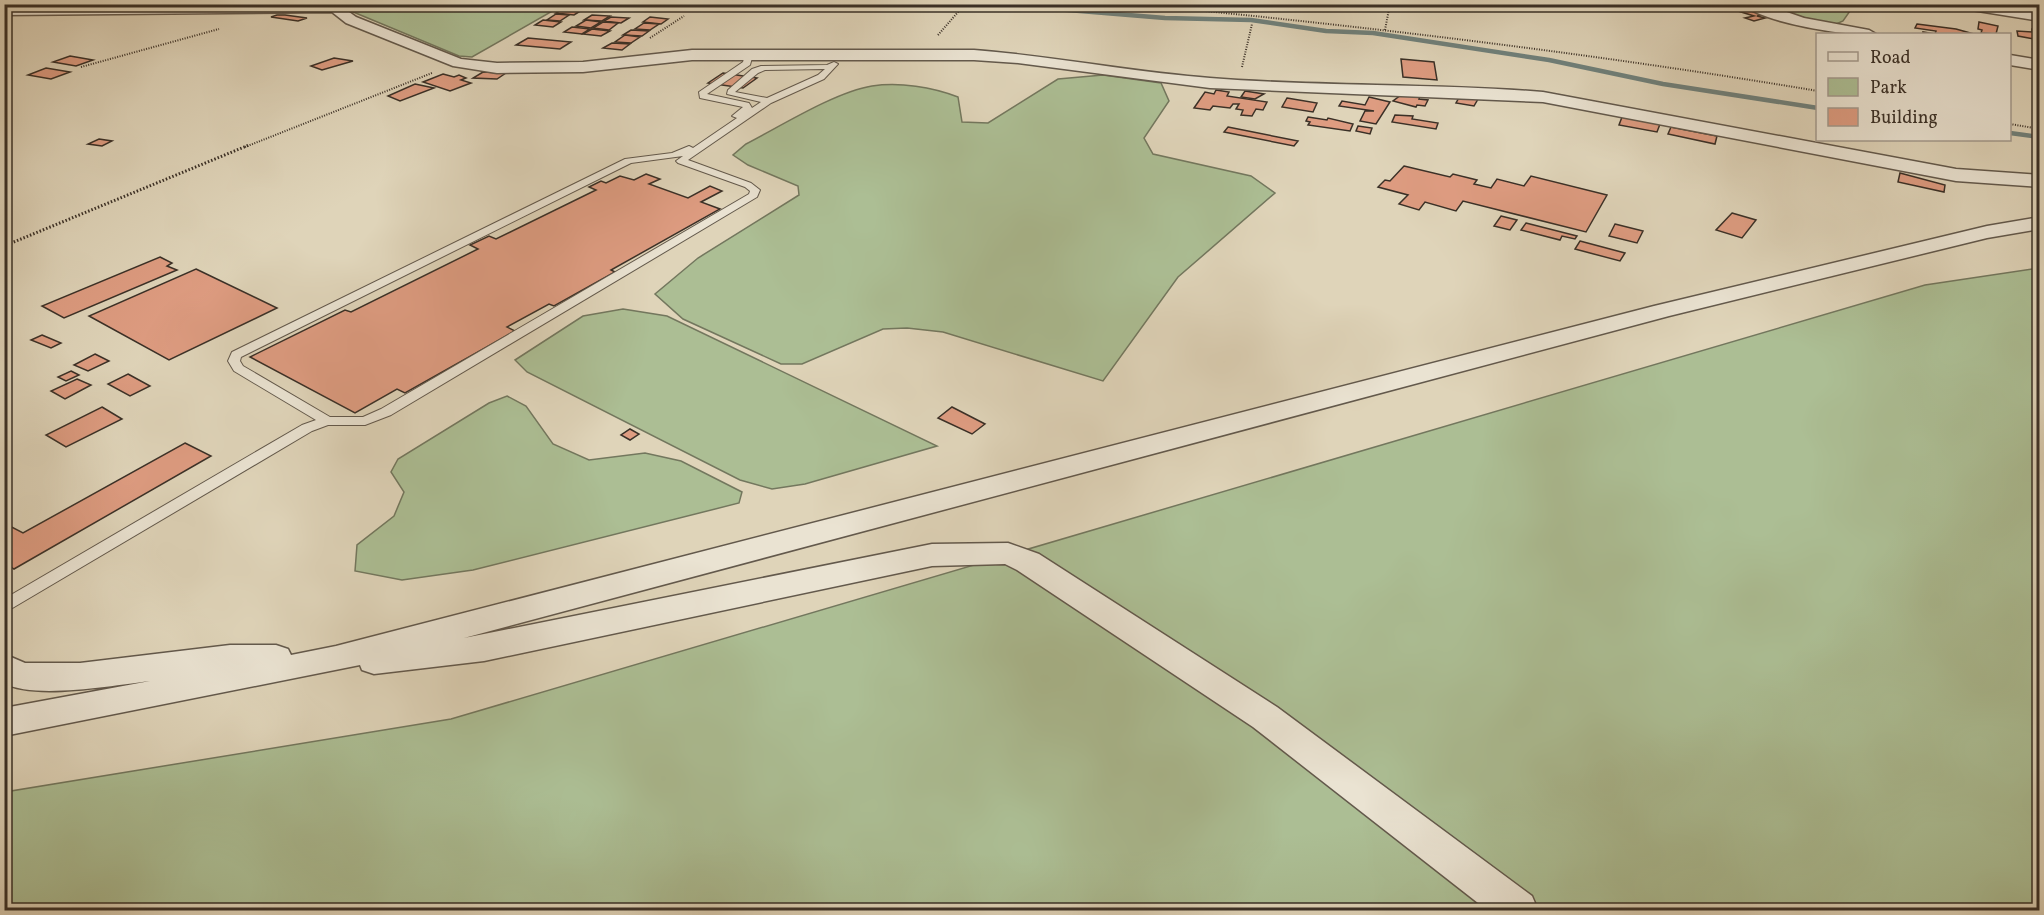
<svg xmlns="http://www.w3.org/2000/svg" width="2044" height="915" viewBox="0 0 2044 915" font-family="Vollkorn,serif">
<rect width="100%" height="100%" fill="#dfd4b9"/>
<filter id="stains"><feTurbulence type="fractalNoise" baseFrequency=".00333" numOctaves="4"/><feColorMatrix values="0 0 0 0 .2 0 0 0 0 .09 0 0 0 0 .02 0 0 0 .5 -.17"/></filter>
<radialGradient id="worn" r=".72"><stop offset=".6" stop-color="#630" stop-opacity="0"/><stop offset="1" stop-color="#630" stop-opacity=".3"/></radialGradient>
<g fill="#acbe94" stroke="#73775e" stroke-width="1.5">
<polygon points="1838,4 1850,11 1843,21 1834,25 1779,11 1807,5"/>
<polygon points="351,5 351,4 563,5 472,57 459,56 346,9"/>
<path d="M1103,75L1161,83L1169,101L1144,138L1153,154L1251,176L1275,193L1178,277L1103,381L943,332L907,328L883,329L802,364H781L683,319L655,294L698,258L799,195L798,186L748,165L733,155L746,144C781,126 835,92 872,86C900,82 932,87 958,97L962,122L988,123L1058,79Z"/>
<polygon points="2039,268 2039,910 5,910 5,792 451,719 1925,285"/>
<polygon points="623,309 667,316 937,446 805,484 772,489 740,480 527,372 515,360 583,316"/>
<polygon points="507,396 526,406 553,444 589,460 645,453 681,461 742,492 739,503 473,570 402,580 355,571 357,545 394,516 404,492 391,472 398,459 489,403"/>
</g>
<g fill="none" stroke-linecap="round" stroke-linejoin="round">
<g stroke="#70817c" stroke-width="4.5">
<polyline points="996,4 1165,18 1251,20 1326,31 1373,33 1549,60 1663,84 1818,108"/>
<polyline points="2010,133 2040,137"/>
</g>
</g>
<g fill="#de9c81" stroke="#3a3027" stroke-width="1.5">
<polygon points="609,4 632,4 625,9 604,7"/>
<polygon points="1738,5 1765,14 1757,16 1765,18 1754,21 1745,18 1754,16 1728,8"/>
<polygon points="564,9 582,10 574,15 556,13"/>
<polygon points="556,14 569,15 560,21 547,20"/>
<polygon points="277,15 285,15 307,18 298,21 271,17"/>
<polygon points="592,15 610,16 602,21 584,20"/>
<polygon points="611,17 629,18 621,23 604,21"/>
<polygon points="650,17 668,19 661,24 643,22"/>
<polygon points="543,20 561,22 553,27 535,25"/>
<polygon points="586,20 601,22 591,28 576,26"/>
<polygon points="603,22 618,23 609,30 593,28"/>
<polygon points="1979,22 1998,26 1996,34 1981,33 1982,30 1978,29"/>
<polygon points="644,23 659,24 650,30 635,29"/>
<polygon points="1917,24 1956,29 1974,34 1923,34 1923,32 1935,34 1936,31 1915,28"/>
<polygon points="572,27 590,29 582,34 564,32"/>
<polygon points="592,29 610,31 601,36 583,34"/>
<polygon points="2032,29 2040,30 2040,40 2018,36 2017,31 2032,32"/>
<polygon points="631,30 649,31 642,36 623,35"/>
<polygon points="625,35 640,37 631,43 615,42"/>
<polygon points="528,38 571,42 560,49 516,45"/>
<polygon points="612,43 630,44 622,50 603,48"/>
<polygon points="70,56 93,60 76,66 53,62"/>
<polygon points="334,58 353,61 322,70 311,66"/>
<polygon points="1401,59 1434,62 1437,80 1403,77"/>
<polygon points="46,68 70,72 51,79 28,75"/>
<polygon points="483,72 506,73 497,79 473,78"/>
<polygon points="723,73 757,78 743,88 708,83"/>
<polygon points="443,74 454,77 459,75 466,78 461,80 471,83 450,91 423,82"/>
<polygon points="415,84 434,88 400,101 388,96"/>
<polygon points="1216,90 1229,92 1227,96 1267,102 1263,110 1256,109 1252,116 1241,115 1243,110 1236,109 1239,104 1233,104 1230,108 1213,106 1210,110 1194,108 1205,92 1214,94"/>
<polygon points="1245,91 1264,94 1255,99 1241,97"/>
<polygon points="1401,95 1420,96 1419,99 1428,100 1425,106 1417,105 1416,107 1393,101"/>
<polygon points="1460,96 1478,99 1474,106 1456,103"/>
<polygon points="1369,97 1390,102 1376,124 1360,121 1365,111 1374,111 1339,106 1342,101 1365,105"/>
<polygon points="1287,98 1317,103 1313,112 1282,107"/>
<polygon points="1395,115 1413,116 1412,119 1438,123 1436,129 1392,122"/>
<polygon points="1308,117 1327,120 1328,118 1353,124 1350,131 1308,125 1310,122 1306,121"/>
<polygon points="1622,117 1660,124 1657,132 1619,125"/>
<polygon points="1358,126 1372,128 1370,134 1356,131"/>
<polygon points="1228,127 1298,141 1294,146 1224,132"/>
<polygon points="1671,127 1717,136 1715,144 1668,134"/>
<polygon points="99,139 112,141 102,146 88,144"/>
<polygon points="1404,166 1450,177 1453,174 1477,180 1474,184 1491,188 1497,179 1524,186 1531,176 1607,195 1586,232 1463,201 1456,211 1425,202 1419,210 1399,204 1408,195 1378,187 1385,180 1390,181"/>
<polygon points="1900,173 1945,185 1944,192 1898,182"/>
<polygon points="646,174 660,179 649,184 688,198 710,186 722,191 701,202 720,209 611,270 615,272 554,306 549,304 507,327 515,331 405,393 397,389 355,413 250,357 345,310 351,312 478,249 470,245 489,236 496,239 596,190 589,187 601,181 606,183 620,176 634,180"/>
<polygon points="1732,213 1756,220 1742,238 1716,230"/>
<polygon points="1501,216 1517,220 1510,230 1494,226"/>
<polygon points="1526,223 1577,236 1575,239 1562,236 1560,240 1521,230"/>
<polygon points="1615,224 1643,231 1637,243 1609,236"/>
<polygon points="1580,241 1625,253 1620,261 1575,249"/>
<polygon points="160,257 172,263 167,266 177,270 64,318 42,306"/>
<polygon points="196,269 277,308 169,360 89,316"/>
<polygon points="42,335 61,343 51,348 31,340"/>
<polygon points="95,354 109,361 88,371 74,365"/>
<polygon points="71,371 79,375 66,381 58,377"/>
<polygon points="128,374 150,386 130,396 108,384"/>
<polygon points="77,379 91,385 65,399 51,391"/>
<polygon points="102,407 122,419 66,447 46,435"/>
<polygon points="952,407 985,424 972,434 938,418"/>
<polygon points="630,429 639,434 630,440 621,435"/>
<polygon points="185,443 211,456 14,569 4,562 4,523 23,533"/>
</g>
<g fill="none" stroke-linecap="round" stroke-linejoin="round">
<defs>
<path id="lane" d="M746,52L753,54L750,65L707,94L749,103L752,108L761,102L727,94L728,90L752,69L761,66L827,65L834,62L838,64L824,79L771,103L688,160L751,183L760,190L757,197L391,415L365,425H328L312,431L4,613V599L302,425L316,420L234,371L228,361L232,352L625,159L672,153L689,146L693,148L737,118L732,116L743,107L700,98L699,92L743,62ZM825,69L818,75L767,98L735,92L758,73L765,70ZM683,156L676,161L678,163L745,187L750,191L749,194L381,409L363,417H330L243,366L240,361L241,357L631,163Z"/>
<g id="street">
<path d="M338,4L356,17L461,59L497,63L583,62L692,50H974C1053,56 1131,72 1210,78C1321,87 1432,83 1543,92L1956,169L2040,175V187L1956,181L1543,102L1210,88L1018,63L974,60H692L583,72L497,73L453,66L346,23L332,12L4,15V7Z"/>
<path d="M1742,4H1764L1804,18L1869,30L1876,34C1849,37 1763,23 1742,4Z"/>
<polygon points="1952,4 1988,4 2040,13 2040,21 1959,8"/>
<polygon points="2010,55 2040,60 2040,70 2010,65"/>
<path d="M2040,217V229L1987,238L1669,316L464,638L932,544L1008,543L1039,554L1277,707L1532,896L1538,910H1487L1253,727L1017,570L1005,564L932,566L484,661L374,674L362,670L360,665L4,736V708L150,681C115,685 34,700 4,683V654L25,663H80L230,645H276L288,649L291,655L336,646L1654,306L1987,226Z"/>
</g>
</defs>
<use href="#lane" stroke="#63594c" stroke-width="2"/>
<use href="#street" stroke="#63594c" stroke-width="3"/>
<g stroke="#3a3027" stroke-width="2" stroke-dasharray="1 1.5" stroke-linecap="butt">
<path d="M1134,4C1363,26 1591,53 1818,91"/>
<polyline points="1385,30 1390,4"/>
<polyline points="938,35 965,4"/>
<polyline points="650,38 684,16"/>
<polyline points="81,67 219,29"/>
<polyline points="1242,67 1252,24"/>
<polyline points="2010,124 2040,129"/>
<polyline points="245,147 432,73"/>
</g>
<polyline stroke="#3a3027" stroke-width="3" stroke-dasharray="1.5 2" stroke-linecap="butt" points="4,246 249,145"/>
<use href="#lane" fill="#eae3d2" fill-rule="evenodd"/>
<use href="#street" fill="#eae3d2" fill-rule="evenodd"/>
</g>
<rect width="2044" height="915" fill="none" stroke="#dfd4b9" stroke-width="24"/>
<rect x="6" y="6" width="2032" height="903" fill="none" stroke="#3a3027" stroke-width="3"/>
<rect x="12" y="12" width="2020" height="891" fill="none" stroke="#3a3027" stroke-width="1.5"/>
<rect x="1816" y="33" width="195" height="108" fill="#eae3d2" stroke="#a49b8e" stroke-width="1.5"/>
<rect x="1828" y="52" width="30" height="9" fill="#eae3d2" stroke="#a49b8e" stroke-width="1.5"/>
<text x="1870" y="63" font-size="18" fill="#3a3027">Road</text>
<rect x="1828" y="78" width="30" height="18" fill="#acbe94" stroke="#a49b8e" stroke-width="1.5"/>
<text x="1870" y="93" font-size="18" fill="#3a3027">Park</text>
<rect x="1828" y="108" width="30" height="18" fill="#de9c81" stroke="#a49b8e" stroke-width="1.5"/>
<text x="1870" y="123" font-size="18" fill="#3a3027">Building</text>
<rect width="100%" height="100%" filter="url(#stains)"/>
<rect width="100%" height="100%" fill="url(#worn)"/>
</svg>
